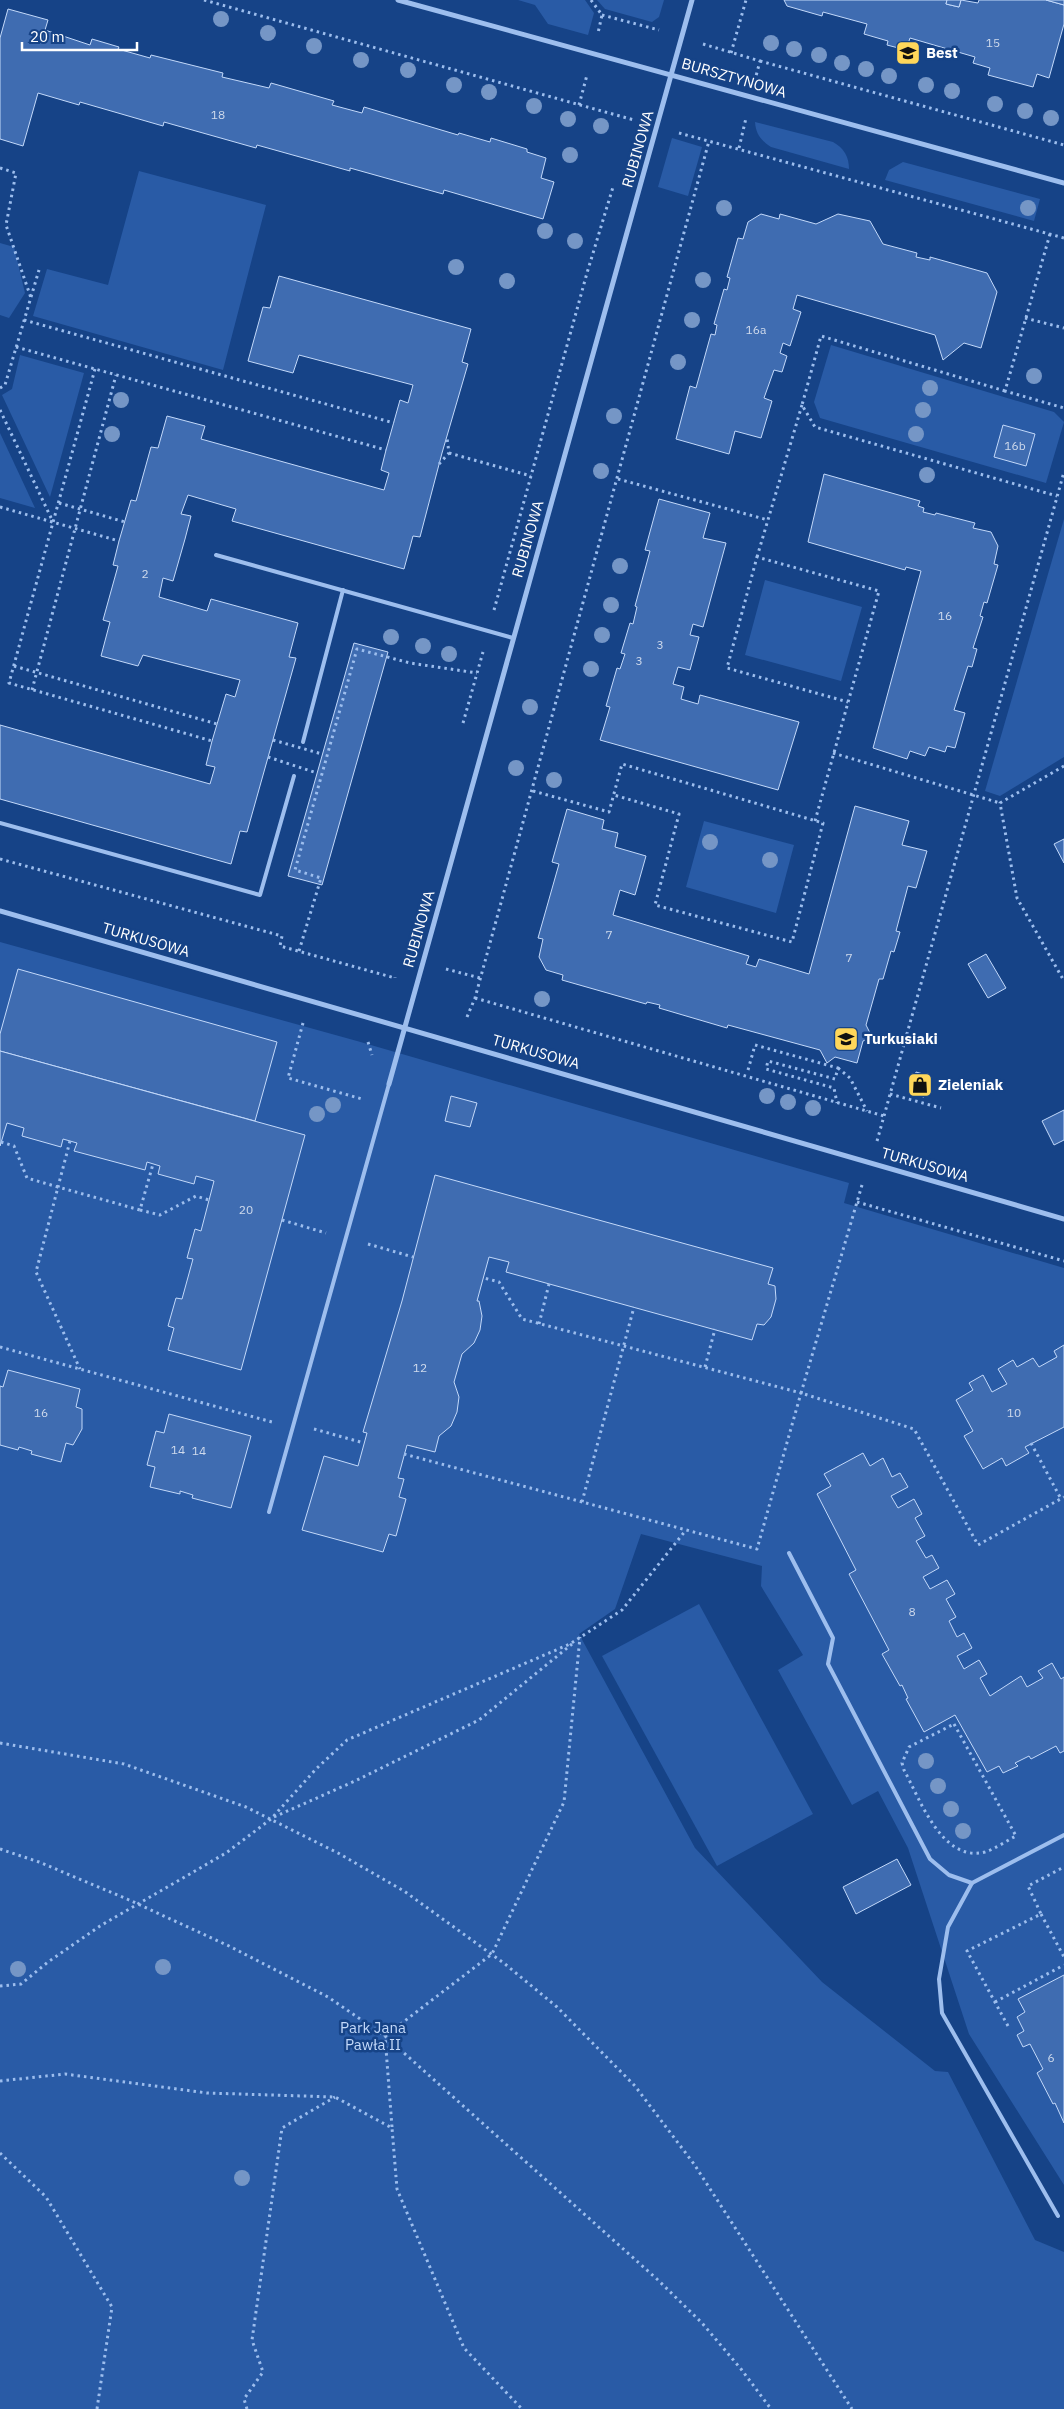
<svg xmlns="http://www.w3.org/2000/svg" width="1064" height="2409" viewBox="0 0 1064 2409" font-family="'IBM Plex Sans',sans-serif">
<rect width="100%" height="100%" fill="#164387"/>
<g fill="#295ba6">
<polygon points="518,0 585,0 594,13 588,35 548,24 535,5"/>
<polygon points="597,0 664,0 659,17 652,22 605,9"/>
<path d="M755,122L833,142C844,148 849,157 849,169L771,147C761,140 756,135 755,122Z"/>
<polygon points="672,138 702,147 688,196 658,187"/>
<polygon points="903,162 1040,199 1034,221 885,180 889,170"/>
<polygon points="139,171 266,205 223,370 33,316 47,269 108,285"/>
<polygon points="0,243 14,247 25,293 9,318 0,315"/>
<polygon points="831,345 1054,412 1064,422 1046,483 820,418 814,402"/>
<polygon points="20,355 84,373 50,497 2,395 12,389"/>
<polygon points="0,433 35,508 0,498"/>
<polygon points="1064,519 1064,757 1000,796 985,791"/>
<polygon points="765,580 862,607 841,681 745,655"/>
<polygon points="704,821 794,845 776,913 686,887"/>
<polygon points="0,942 357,1041 849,1183 844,1203 1064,1268 1064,2185 969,2034 908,1848 878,1791 852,1805 778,1670 803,1655 761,1586 762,1566 641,1534 615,1609 579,1634 695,1848 822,1982 935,2071 948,2072 1035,2240 1064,2252 1064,2409 0,2409"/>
<polygon points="699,1604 813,1814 717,1866 602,1656"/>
</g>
<g fill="#3f6cb1" stroke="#c3d9fa">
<polygon points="784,0 947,0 946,4 959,7 961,0 978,3 979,0 1046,0 1064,5 1064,24 1049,78 1037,74 1033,87 988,75 990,68 973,63 975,57 910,38 906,50 887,45 888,41 864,34 867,24 823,12 822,16 787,6"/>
<polygon points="947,0 961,0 959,7 946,4"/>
<polygon points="1046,0 1064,0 1064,5"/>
<polygon points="8,9 48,20 45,30 90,45 92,39 119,47 118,49 150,58 151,55 223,73 222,77 269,88 271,83 334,101 332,105 362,113 364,107 458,135 459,133 490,142 491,138 527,149 527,152 546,158 541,178 554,182 543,219 444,190 443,194 350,168 350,171 257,145 256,148 164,122 163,126 80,102 79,105 38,93 23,146 0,139 0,38"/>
<polygon points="761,214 779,219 780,214 816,224 838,214 870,221 883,244 917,253 916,257 930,260 930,257 987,273 997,292 981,348 964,343 943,360 935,335 797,295 793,309 801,312 790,346 783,343 780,353 787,356 782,372 774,370 764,398 772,401 761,438 735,431 729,454 676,439 690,386 696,388 711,334 715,335 717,325 714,324 724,289 727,290 730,278 727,277 738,238 743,239 748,222"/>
<polygon points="279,276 471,329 462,362 468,364 442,453 420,537 413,536 404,569 232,521 236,509 188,495 181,514 191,516 185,539 173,581 163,578 159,597 207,611 211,599 298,623 289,657 296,658 247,832 240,831 231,864 0,799 0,725 210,784 215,767 206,765 212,741 226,694 235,697 240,680 143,655 138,666 101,656 110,622 103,620 118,566 113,565 119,541 131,500 136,501 151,447 158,448 167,416 205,426 201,439 384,490 389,473 381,470 386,450 400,400 408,403 413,385 299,355 293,373 248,361 263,307 270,308"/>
<polygon points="1003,425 1035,434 1026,466 994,457"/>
<polygon points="824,474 920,501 918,506 924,508 923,512 935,515 936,513 975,523 973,528 991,532 998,546 994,564 998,565 987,603 984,602 980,616 983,617 973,648 977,649 972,667 968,666 954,710 965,713 955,748 947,746 945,752 929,747 925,756 910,751 907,759 873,748 921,571 906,567 905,570 808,542"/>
<polygon points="659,499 710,513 703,538 726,543 703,627 693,624 690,635 699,637 690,670 678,667 673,684 684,687 681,699 698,704 700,695 799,722 778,790 600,740 610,707 606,706 617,668 620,669 625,654 621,653 630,623 633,624 637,607 635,606 650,551 645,550"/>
<polygon points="354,643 388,652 322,885 288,876"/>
<polygon points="855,806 909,821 902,845 927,851 916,888 908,886 896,931 900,932 894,952 891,951 883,979 879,979 866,1025 872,1037 863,1041 857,1063 835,1057 827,1063 820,1050 728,1025 727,1028 659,1008 660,1005 647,1002 646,1004 562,980 563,975 546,970 539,957 543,939 538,938 559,864 552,862 567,809 604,820 602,829 618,833 615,847 646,856 635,895 620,890 613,915 749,956 746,964 756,967 759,959 809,974"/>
<polygon points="1064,839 1064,863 1054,844"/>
<polygon points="986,954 1006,988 988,998 968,964"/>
<polygon points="18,969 277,1042 255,1121 0,1051 0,1034"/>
<polygon points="0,1051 305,1135 241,1370 168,1350 174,1328 168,1326 176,1298 182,1299 193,1259 187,1258 195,1229 201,1231 214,1181 196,1176 194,1184 158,1174 160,1166 147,1162 145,1170 74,1151 77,1143 63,1139 61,1147 22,1136 24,1128 7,1123 0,1146"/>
<polygon points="916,1072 930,1076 924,1097 911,1094"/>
<polygon points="451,1096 477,1103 470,1127 445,1121"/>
<polygon points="1064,1110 1064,1140 1054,1145 1042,1121"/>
<polygon points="435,1175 773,1268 768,1284 775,1286 776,1299 771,1317 764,1325 757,1324 752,1340 506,1272 509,1262 489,1257 477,1301 479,1301 482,1316 480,1330 474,1343 462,1354 454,1382 459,1397 457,1412 451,1426 439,1436 435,1452 407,1445 398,1478 404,1479 399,1497 406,1499 396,1536 389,1534 383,1552 302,1530 324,1456 358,1466 367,1433 363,1432 402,1301"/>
<polygon points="1064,1345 1064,1427 1025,1447 1029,1453 1006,1466 1002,1458 983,1469 964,1436 973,1431 956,1400 973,1390 969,1383 983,1375 992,1392 1007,1384 998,1369 1013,1360 1017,1367 1033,1358 1039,1367 1057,1357 1054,1351"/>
<polygon points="8,1370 80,1389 76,1407 82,1409 82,1429 73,1445 66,1443 61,1462 31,1454 32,1451 19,1447 18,1450 0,1445 0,1386 3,1387"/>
<polygon points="169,1414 251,1436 231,1508 192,1498 193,1495 180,1491 180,1494 150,1487 155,1467 147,1465 156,1431 164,1433"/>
<polygon points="863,1453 870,1466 883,1458 892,1477 900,1473 908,1487 891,1496 898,1508 914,1499 922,1514 915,1518 925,1536 916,1541 926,1558 932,1555 939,1568 923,1577 930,1589 947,1580 955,1594 946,1599 956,1617 949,1621 957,1637 964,1633 972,1648 957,1656 964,1669 979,1660 987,1674 980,1678 990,1696 1021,1676 1027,1687 1043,1678 1038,1671 1052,1663 1061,1679 1064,1677 1064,1751 1060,1753 1056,1746 1031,1759 1029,1756 1015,1763 1018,1766 1003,1773 999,1766 987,1772 955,1715 924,1732 906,1699 908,1698 902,1685 900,1686 882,1654 889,1650 849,1574 856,1570 817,1494 831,1486 824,1474"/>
<polygon points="897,1859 911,1885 856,1914 843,1887"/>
<polygon points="1064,1975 1064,2123 1055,2103 1053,2104 1037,2073 1043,2069 1030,2044 1023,2047 1017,2035 1024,2031 1017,2017 1025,2012 1018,1999"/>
</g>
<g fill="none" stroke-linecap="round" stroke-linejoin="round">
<g stroke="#9dbeee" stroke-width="3" stroke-dasharray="2.5 4" stroke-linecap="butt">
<polyline points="204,0 634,120"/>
<polyline points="591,0 602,15 598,33"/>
<polyline points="602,15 659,30"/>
<polyline points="703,44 760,61 756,76"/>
<polyline points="731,53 746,0"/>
<polyline points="760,61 1064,145"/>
<polyline points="579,105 587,75"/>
<polyline points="679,133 1064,238"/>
<polyline points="739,148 746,118"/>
<polyline points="0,168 16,173 6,225 31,298"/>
<polyline points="1050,234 1005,391 1064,408"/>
<polyline points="1025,318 1064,328"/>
<polyline points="24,320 394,423"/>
<polyline points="16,347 386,450"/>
<polyline points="95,369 9,683 212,741"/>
<polyline points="0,388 5,385 39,270"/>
<polyline points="1005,391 821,336 802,405 815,427 1057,496"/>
<polyline points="0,410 53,522"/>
<polyline points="449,453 531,476"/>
<polyline points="439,464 449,453 447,438"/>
<polyline points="618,479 768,520"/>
<polyline points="59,503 125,522"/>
<polyline points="0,507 119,541"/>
<polyline points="757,557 802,405"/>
<polyline points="494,610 587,273 613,187"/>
<polyline points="14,666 217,724"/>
<polyline points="32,690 116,375"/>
<polyline points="463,723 483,652"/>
<polyline points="833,753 1000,803"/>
<polyline points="1064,766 1000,803 1017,898 1064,981"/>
<polyline points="533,791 609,812 622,764 823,823 792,942 655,905 679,814 614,795"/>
<polyline points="815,821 879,591 757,557 727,668 848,702"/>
<polyline points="0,859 282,936 280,946 395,978 395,977"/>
<polyline points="299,951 321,878 295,870 357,649 410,663 477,673"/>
<polyline points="446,969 480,978"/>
<polyline points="475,998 884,1116"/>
<polyline points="467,1017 475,998 709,141"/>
<polyline points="303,1023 288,1078 362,1099"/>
<polyline points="368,1042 372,1055"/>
<polyline points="838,1068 850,1078 867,1111"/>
<polyline points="748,1070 755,1045 838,1068 835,1079 768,1061 766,1069 834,1088 837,1103"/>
<polyline points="890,1094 941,1108"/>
<polyline points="70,1141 58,1187 140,1210 153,1164"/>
<polyline points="877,1141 1064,472"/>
<polyline points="1,1142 14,1146 27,1178 58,1187 36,1272 80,1369"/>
<polyline points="862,1185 801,1393 914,1429 978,1545 1064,1497"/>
<polyline points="857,1202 1064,1261"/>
<polyline points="140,1210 160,1215 196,1196 209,1200"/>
<polyline points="282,1220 326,1233"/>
<polyline points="368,1244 413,1257"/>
<polyline points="539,1324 549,1284"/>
<polyline points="0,1347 272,1422"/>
<polyline points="705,1367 715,1329"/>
<polyline points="314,1429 364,1443"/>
<polyline points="1031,1443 1061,1499"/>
<polyline points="404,1454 757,1549 801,1393 522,1319 499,1282 484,1278"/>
<polyline points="582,1502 634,1307"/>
<path d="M954,1724L1016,1836C1006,1841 995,1849 985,1852C942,1863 920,1799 904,1770L902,1763L909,1747Z"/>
<polyline points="0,1743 124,1764 246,1807 338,1853 404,1891 505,1964 557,2007 635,2086 694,2164 852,2409"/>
<polyline points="274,1817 355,1781 479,1720 572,1644"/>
<polyline points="0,1849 39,1862 127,1899 229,1946 328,1997 385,2036 658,2280 702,2323 741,2369 771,2409"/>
<polyline points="1041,1914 1064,1957"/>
<polyline points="0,1986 21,1984 48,1962 100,1926 226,1853 271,1819 316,1769 347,1740 570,1644 622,1610 686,1530"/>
<polyline points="995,2002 1064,1965"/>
<polyline points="1008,2026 967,1951 1041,1914 1028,1886 1064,1867"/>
<polyline points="0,2081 65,2074 207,2093 335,2097 392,2128 397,2189 464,2348 522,2409"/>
<polyline points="392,2127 385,2036 492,1954 564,1802 580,1637"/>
<polyline points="0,2153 46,2197 112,2307 97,2409"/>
<polyline points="247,2409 244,2399 263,2372 252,2340 282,2128 335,2097"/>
</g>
<g stroke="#9dbeee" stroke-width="4">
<polyline points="216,555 513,638"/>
<polyline points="303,742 343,590"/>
<polyline points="0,823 260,895 294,776"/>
<polyline points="269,1512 389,1084"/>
<polyline points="789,1553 833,1638 828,1664 930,1859 949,1875 972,1883"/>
<polyline points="1058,2216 942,2013 939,1979 948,1927 972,1883 1064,1835"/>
</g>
<g stroke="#9dbeee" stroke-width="5">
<polyline points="398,0 1064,183"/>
<polyline points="0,911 1064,1219"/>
<polyline points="389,1084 692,0"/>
</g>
<g stroke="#9dbeee" stroke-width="3" stroke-dasharray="2.5 4" stroke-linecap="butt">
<polyline points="273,740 322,754"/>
<polyline points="268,757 317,773"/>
</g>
</g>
<g fill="#7596c6">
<circle cx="221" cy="19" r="8"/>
<circle cx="268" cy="33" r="8"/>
<circle cx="771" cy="43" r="8"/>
<circle cx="314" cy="46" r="8"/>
<circle cx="794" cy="49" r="8"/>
<circle cx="819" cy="55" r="8"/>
<circle cx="361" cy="60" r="8"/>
<circle cx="842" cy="63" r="8"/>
<circle cx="866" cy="69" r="8"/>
<circle cx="408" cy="70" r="8"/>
<circle cx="889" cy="76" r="8"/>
<circle cx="454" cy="85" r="8"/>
<circle cx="926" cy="85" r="8"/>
<circle cx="952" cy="91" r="8"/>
<circle cx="489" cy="92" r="8"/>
<circle cx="995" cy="104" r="8"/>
<circle cx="534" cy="106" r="8"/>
<circle cx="1025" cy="111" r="8"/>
<circle cx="1051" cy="118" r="8"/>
<circle cx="568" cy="119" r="8"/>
<circle cx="601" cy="126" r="8"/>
<circle cx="570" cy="155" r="8"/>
<circle cx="724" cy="208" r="8"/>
<circle cx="1028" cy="208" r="8"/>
<circle cx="545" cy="231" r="8"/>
<circle cx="575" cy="241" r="8"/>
<circle cx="456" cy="267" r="8"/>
<circle cx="703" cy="280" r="8"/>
<circle cx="507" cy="281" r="8"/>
<circle cx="692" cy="320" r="8"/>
<circle cx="678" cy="362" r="8"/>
<circle cx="1034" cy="376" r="8"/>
<circle cx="930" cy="388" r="8"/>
<circle cx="121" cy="400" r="8"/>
<circle cx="923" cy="410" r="8"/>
<circle cx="614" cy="416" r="8"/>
<circle cx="112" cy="434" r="8"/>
<circle cx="916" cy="434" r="8"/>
<circle cx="601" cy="471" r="8"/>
<circle cx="927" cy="475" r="8"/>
<circle cx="620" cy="566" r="8"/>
<circle cx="611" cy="605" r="8"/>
<circle cx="602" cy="635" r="8"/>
<circle cx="391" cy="637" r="8"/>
<circle cx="423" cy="646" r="8"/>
<circle cx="449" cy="654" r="8"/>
<circle cx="591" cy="669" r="8"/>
<circle cx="530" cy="707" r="8"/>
<circle cx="516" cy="768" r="8"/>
<circle cx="554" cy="780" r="8"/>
<circle cx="710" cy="842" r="8"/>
<circle cx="770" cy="860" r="8"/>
<circle cx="542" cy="999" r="8"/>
<circle cx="767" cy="1096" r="8"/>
<circle cx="788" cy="1102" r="8"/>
<circle cx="333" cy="1105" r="8"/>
<circle cx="813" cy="1108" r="8"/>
<circle cx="317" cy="1114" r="8"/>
<circle cx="926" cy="1761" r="8"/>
<circle cx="938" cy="1786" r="8"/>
<circle cx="951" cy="1809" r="8"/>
<circle cx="963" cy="1831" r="8"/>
<circle cx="163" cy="1967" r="8"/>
<circle cx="18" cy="1969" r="8"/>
<circle cx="242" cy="2178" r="8"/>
</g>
<defs>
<symbol id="school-square" viewBox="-11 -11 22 22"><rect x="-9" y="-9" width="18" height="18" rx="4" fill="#ffd75a" stroke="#164387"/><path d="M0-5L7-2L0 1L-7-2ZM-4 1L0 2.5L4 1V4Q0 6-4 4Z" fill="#111"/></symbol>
<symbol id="shop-square" viewBox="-11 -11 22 22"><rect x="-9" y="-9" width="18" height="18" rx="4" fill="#ffd75a" stroke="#164387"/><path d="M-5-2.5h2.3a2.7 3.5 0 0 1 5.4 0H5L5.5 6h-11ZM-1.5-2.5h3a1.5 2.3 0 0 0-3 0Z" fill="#111"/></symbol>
</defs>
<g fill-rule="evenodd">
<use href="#school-square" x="894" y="39" width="28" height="28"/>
<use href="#school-square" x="832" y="1025" width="28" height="28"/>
<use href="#shop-square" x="906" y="1071" width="28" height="28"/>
</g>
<g text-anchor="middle" stroke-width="5" stroke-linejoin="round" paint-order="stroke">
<g font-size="12" fill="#cfdaec">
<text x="993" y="47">15</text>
<text x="218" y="119">18</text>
<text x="756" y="334">16a</text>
<text x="1015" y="450">16b</text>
<text x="145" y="578">2</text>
<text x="945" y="620">16</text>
<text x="660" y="649">3</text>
<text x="639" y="665">3</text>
<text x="609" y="939">7</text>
<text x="849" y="962">7</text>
<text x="246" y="1214">20</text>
<text x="420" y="1372">12</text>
<text x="41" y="1417">16</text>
<text x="1014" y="1417">10</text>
<text x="178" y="1454">14</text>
<text x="199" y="1455">14</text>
<text x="912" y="1616">8</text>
<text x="1051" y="2062">6</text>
</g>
<g font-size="15" font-weight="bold" fill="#fff" stroke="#164387" text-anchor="start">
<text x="926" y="58">Best</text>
<text x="864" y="1044">Turkusiaki</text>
<text x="938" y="1090">Zieleniak</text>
</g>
<g font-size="15" fill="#fff" stroke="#164387">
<text transform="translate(734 78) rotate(16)" y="5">BURSZTYNOWA</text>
<text transform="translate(638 149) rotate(-74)" y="5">RUBINOWA</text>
<text transform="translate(528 539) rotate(-74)" y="5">RUBINOWA</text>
<text transform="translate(419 929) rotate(-74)" y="5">RUBINOWA</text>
<text transform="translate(146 940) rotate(16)" y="5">TURKUSOWA</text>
<text transform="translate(536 1052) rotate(16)" y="5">TURKUSOWA</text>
<text transform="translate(925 1165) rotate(16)" y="5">TURKUSOWA</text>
</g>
<g font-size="15" fill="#c3d9fa" stroke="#164387">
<text x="373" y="2033">Park Jana<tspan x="373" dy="17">Pawła II</tspan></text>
</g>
</g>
<path d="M22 42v8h115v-8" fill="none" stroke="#ffffff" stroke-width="2.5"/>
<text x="30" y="42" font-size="15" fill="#ffffff" stroke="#164387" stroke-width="4" paint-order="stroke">20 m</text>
</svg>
